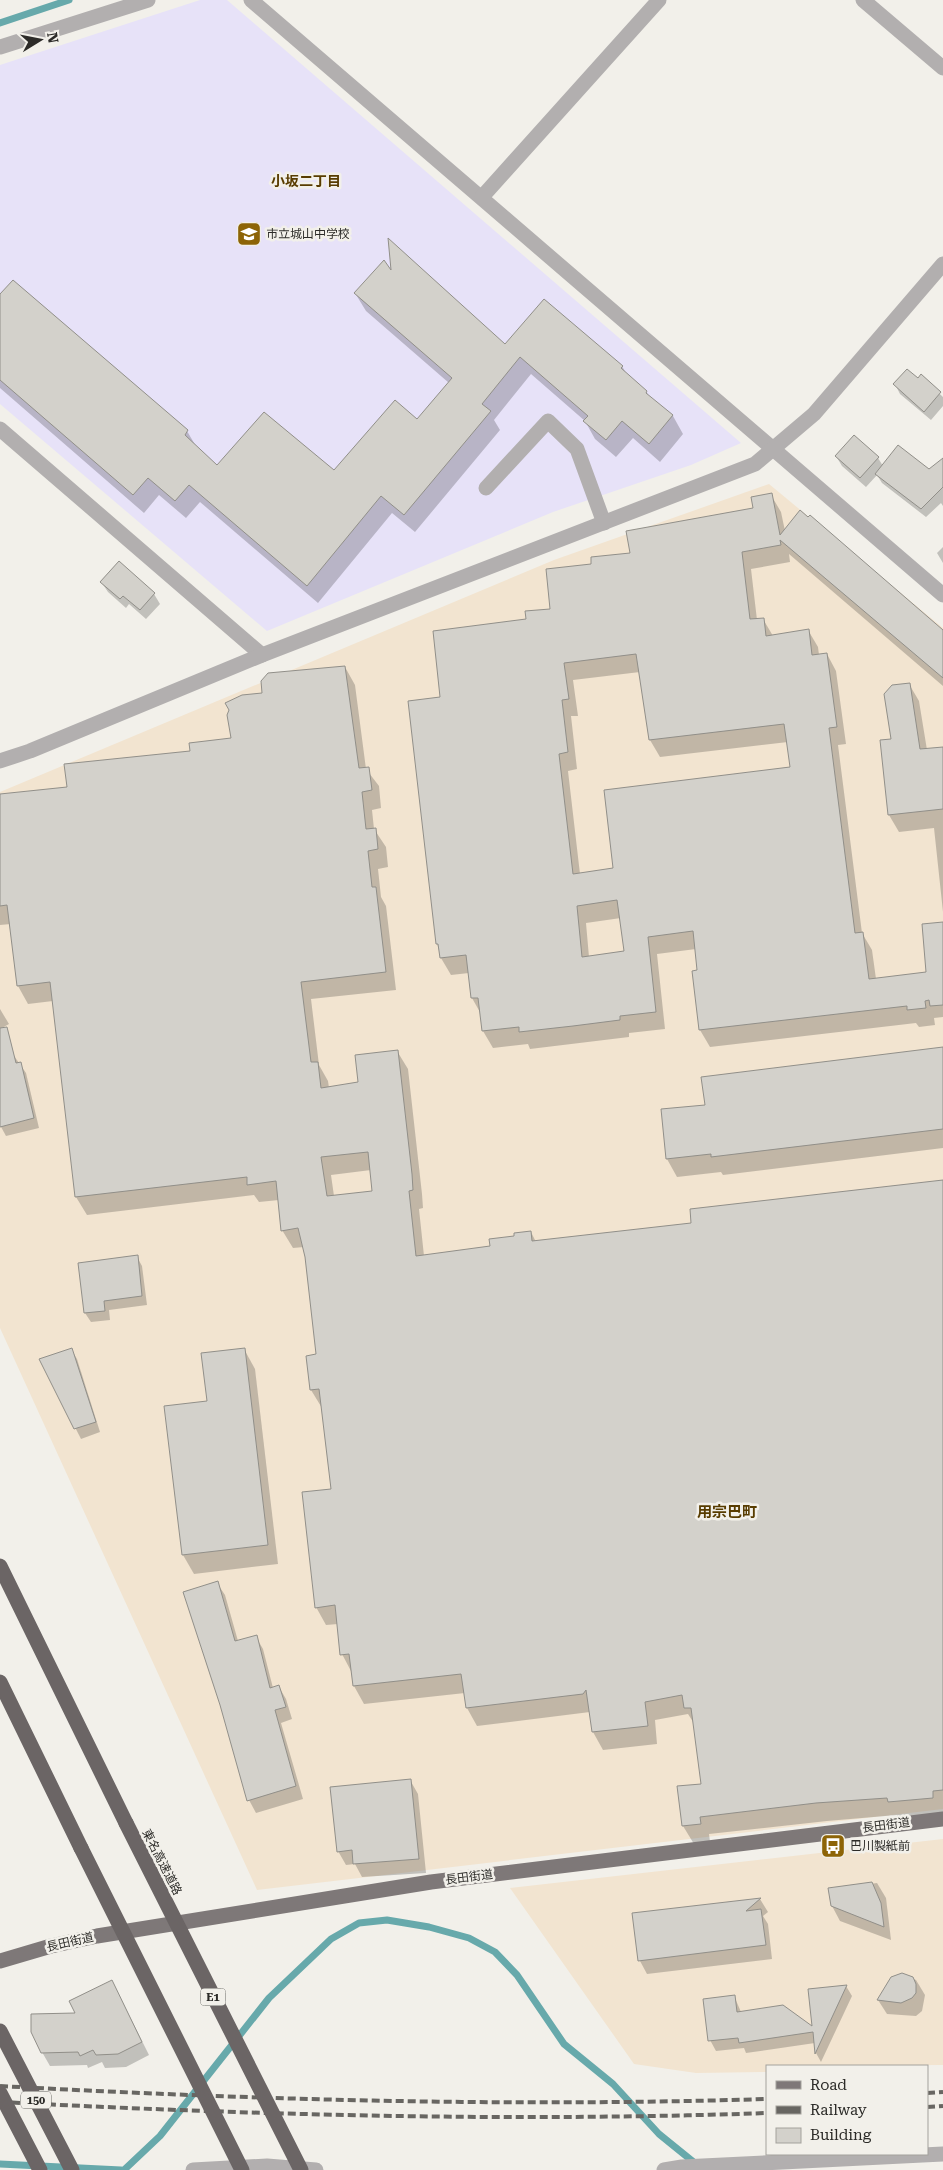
<svg xmlns="http://www.w3.org/2000/svg" width="943" height="2170" viewBox="0 0 943 2170" font-family="'Roboto Serif','Noto Sans JP',serif">
<rect width="100%" height="100%" fill="#f2f0ea"/>
<g fill="#f2e4d0">
<polygon points="769,484 943,628 943,1809 257,1890 0,1328 0,792 554,560"/>
<polygon points="943,1839 943,2065 767,2066 767,2072 696,2073 634,2064 510,1888"/>
</g>
<polygon fill="#e7e2f8" points="200,0 227,0 741,443 691,465 553,512 267,631 0,404 0,65"/>
<g fill="#0003" fill-rule="evenodd">
<polygon points="393,273 505,345 622,366 627,375 646,391 650,398 673,416 683,434 660,462 633,438 616,457 595,439 585,421 531,374 494,420 500,430 415,532 392,513 318,603 200,502 186,518 159,495 144,513 0,388 0,296 13,282 187,431 197,448 217,466 334,472 417,420 449,383 366,311 355,293"/>
<polygon points="921,376 943,397 943,406 931,420 900,394 895,384 918,380"/>
<polygon points="836,456 878,458 883,466 929,470 943,466 943,506 941,503 926,517 882,483 877,475 866,487 842,466"/>
<path d="M771,495L781,512L785,531L943,632V686L789,554L790,562L751,569L757,620L763,619L773,636L808,630L818,647L819,655L827,654L836,671L846,744L838,745L862,933L872,950L876,979L928,973L943,923V1017L934,1018L935,1025L919,1027L916,1023L710,1047L700,1030L693,972L698,971L696,949L657,954L665,1029L629,1033V1037L530,1049L528,1044L493,1048L483,1031L481,1014L472,998L469,973L451,975L441,958L437,943L441,698L528,620L551,610L593,565L631,554L754,509ZM640,672L650,740L660,757L788,742L791,768L615,869L580,874L568,771L577,769L571,716H578L573,680ZM621,918L625,952L589,957L586,923Z"/>
<polygon points="943,547 943,563 937,553"/>
<polygon points="120,563 154,594 160,604 146,619 129,604 126,608 108,592 102,583"/>
<path d="M345,667L355,685L366,769L379,786L381,808L372,810L374,829L386,847L388,867L378,869L381,897L386,906L396,990L311,999L319,1065L328,1081L329,1088L359,1083L397,1051L408,1069L422,1194L423,1208L419,1209L424,1256L491,1247L531,1232L536,1242L693,1224L943,1181V1816L900,1820L897,1815L827,1821L709,1834L710,1842L694,1844L683,1826L703,1785L695,1725L688,1714L655,1720L657,1744L603,1750L593,1732L590,1712L477,1726L467,1708L465,1693L364,1704L354,1686L352,1673L342,1654L338,1624L326,1625L316,1607L332,1490L322,1408L311,1390L308,1357L317,1355L304,1247L293,1248L282,1230L279,1200L259,1202L254,1195L87,1215L76,1197L53,1001L28,1004L18,986L11,924L0,925V795L68,788L232,739L264,694ZM371,1170L374,1192L334,1196L331,1175Z"/>
<polygon points="909,684 919,701 927,750 943,748 943,912 934,828 899,832 889,815 892,740"/>
<polygon points="0,1009 9,1024 0,1029"/>
<polygon points="12,1053 26,1073 39,1128 6,1136 0,1125 0,1056"/>
<polygon points="943,1061 943,1148 723,1175 721,1172 677,1177 667,1159 706,1107"/>
<polygon points="137,1257 142,1266 147,1305 109,1310 110,1320 91,1322 85,1313 80,1264"/>
<polygon points="71,1349 77,1359 100,1432 81,1439 41,1360"/>
<polygon points="244,1349 255,1369 278,1564 194,1574 183,1555 208,1402"/>
<polygon points="217,1583 225,1595 238,1641 256,1637 263,1649 273,1688 279,1687 286,1699 292,1719 281,1723 303,1799 256,1813 249,1800"/>
<polygon points="410,1780 418,1794 426,1873 362,1877 355,1864 346,1865 338,1851"/>
<polygon points="877,1883 886,1898 891,1940 840,1921 832,1906 830,1889"/>
<polygon points="760,1899 768,1912 763,1916 768,1924 772,1959 647,1974 640,1961 634,1914"/>
<polygon points="902,1974 916,1980 925,1995 922,2011 916,2016 887,2014 878,2000"/>
<polygon points="846,1986 852,1996 821,2062 816,2053 815,2043 746,2053 744,2048 716,2051 710,2040 734,1996 741,2012 813,2029"/>
<polygon points="119,1995 149,2055 126,2067 105,2068 102,2062 88,2068 87,2065 50,2066 42,2052 77,2014"/>
</g>
<g fill="none" stroke-linecap="round" stroke-linejoin="round">
<g stroke="#67a9ab" stroke-width="7">
<polyline points="0,23 69,0"/>
<polyline points="0,2164 121,2170"/>
<polyline points="124,2170 160,2136 269,1998 331,1939 359,1923 387,1920 429,1927 469,1938 495,1952 517,1975 564,2044 613,2084 659,2134 696,2164"/>
</g>
</g>
<g fill="#d3d1cb" stroke="#918f89" fill-rule="evenodd">
<polygon points="388,238 505,344 544,299 623,366 621,368 647,391 646,393 673,415 649,444 622,421 606,440 583,421 588,416 520,357 482,404 491,411 404,515 381,496 307,586 189,485 175,501 148,478 133,495 0,380 0,294 13,280 188,430 185,435 217,465 264,412 334,470 395,400 417,419 452,378 354,293 384,260 391,270"/>
<polygon points="907,369 918,378 921,374 941,392 924,412 893,384"/>
<polygon points="854,435 879,457 860,478 835,456"/>
<polygon points="898,445 929,469 943,458 943,487 921,509 875,474"/>
<path d="M772,493L780,535L800,510L808,517L810,515L943,630V678L780,540L781,545L742,552L750,619L764,618L766,636L809,629L812,655L827,653L837,727L829,728L855,933L863,932L869,979L926,972L922,924L943,922V1005L930,1006L929,1000L925,1001L926,1008L907,1010V1006L699,1030L692,971L697,970L693,931L648,937L656,1012L620,1016V1020L573,1026L519,1032V1027L482,1031L478,998H471L466,955L440,958L438,944H436L408,701L440,697L433,631L526,619L525,611L550,609L546,569L591,564V557L630,553L626,531L753,508L751,497ZM636,654L649,740L784,724L790,767L604,790L613,868L573,874L559,754L568,752L562,700L569,699L564,663ZM617,900L624,951L582,957L577,906Z"/>
<polygon points="119,561 155,593 140,610 123,596 120,599 100,582"/>
<path d="M345,666L359,768L369,767L372,790L362,792L366,829L376,828L378,849L368,851L372,887H376L386,972L301,982L311,1062H318L321,1088L358,1082L355,1055L398,1050L412,1174L413,1190L409,1191L416,1256L490,1246L489,1239L514,1236V1233L531,1231L532,1241L691,1223L690,1209L943,1180V1790L933,1791V1798L888,1802L887,1798L816,1803L700,1817L701,1824L682,1826L677,1786L701,1784L691,1708H684L682,1695L645,1702L648,1726L592,1732L586,1690L583,1694L466,1708L461,1674L353,1686L349,1654L340,1655L335,1605L315,1608L302,1492L331,1489L319,1389L310,1390L306,1356L316,1354L305,1257L298,1228L281,1231L276,1181L247,1185V1177L75,1197L50,982L17,986L7,905L0,906V794L67,787L64,764L190,751L189,743L231,738L227,715L229,710L225,703L242,695L262,693L261,681L268,673ZM368,1152L372,1191L327,1196L321,1157Z"/>
<polygon points="910,683 920,749 943,747 943,809 888,815 880,740 891,739 884,694 892,685"/>
<polygon points="7,1027 16,1063 21,1062 34,1118 0,1127 0,1028"/>
<polygon points="943,1047 943,1129 711,1157 711,1154 666,1159 661,1109 705,1105 701,1077"/>
<polygon points="138,1255 142,1296 104,1301 105,1311 84,1313 78,1263"/>
<polygon points="72,1348 96,1422 74,1429 39,1359"/>
<polygon points="245,1348 268,1545 182,1555 164,1406 207,1401 201,1353"/>
<polygon points="218,1581 235,1641 257,1635 270,1688 279,1685 286,1707 275,1710 296,1786 247,1801 220,1705 183,1592"/>
<polygon points="411,1779 419,1859 353,1864 352,1850 337,1852 330,1787"/>
<polygon points="872,1882 881,1903 884,1927 831,1906 828,1888"/>
<polygon points="761,1898 746,1911 761,1909 766,1945 638,1961 632,1913"/>
<polygon points="902,1973 913,1977 916,1984 916,1993 912,1998 901,2003 877,2000 891,1977"/>
<polygon points="112,1980 142,2042 118,2054 96,2055 93,2050 80,2056 78,2052 41,2053 31,2032 31,2014 75,2013 69,2001"/>
<polygon points="847,1985 815,2054 813,2032 739,2043 738,2038 708,2041 703,1999 735,1995 737,2012 783,2005 812,2026 808,1989"/>
</g>
<g fill="none" stroke-linecap="round" stroke-linejoin="round">
<g stroke="#b2afaf" stroke-width="15">
<polyline points="251,0 943,595"/>
<polyline points="863,0 943,68"/>
<polyline points="0,47 148,0"/>
<polyline points="482,197 659,0"/>
<polyline points="0,429 262,655"/>
<polyline points="486,488 548,421 577,449 604,523"/>
<polyline points="0,761 30,751 262,655 755,464 814,414 943,264"/>
<polyline points="193,2170 267,2166 316,2170"/>
<polyline points="664,2170 682,2167 943,2154"/>
</g>
<polyline stroke="#7e7878" stroke-width="15" points="0,1961 51,1946 97,1936 431,1882 943,1819"/>
<g stroke="#6b6565" stroke-width="15">
<polyline points="0,1566 126,1823"/>
<polyline points="0,1682 81,1848"/>
</g>
<g stroke="#686662" stroke-width="4" stroke-dasharray="8 4" stroke-linecap="butt">
<path d="M0,2086C256,2100 511,2107 767,2099"/>
<polyline points="927,2093 943,2092"/>
<path d="M0,2102C255,2115 511,2122 767,2113"/>
<polyline points="927,2107 943,2106"/>
</g>
<g stroke="#6b6565" stroke-width="15">
<polyline points="126,1823 301,2170"/>
<polyline points="81,1848 242,2170"/>
<polyline points="0,2031 72,2170"/>
<polyline points="0,2093 40,2170"/>
</g>
</g>
<defs>
<symbol id="school-square" viewBox="-11 -11 22 22"><rect x="-9" y="-9" width="18" height="18" rx="4" fill="#8d6407" stroke="#f2f0ea"/><path d="M0-5L7-2L0 1L-7-2ZM-4 1L0 2.5L4 1V4Q0 6-4 4Z" fill="#fff"/></symbol>
<symbol id="bus-square" viewBox="-11 -11 22 22"><rect x="-9" y="-9" width="18" height="18" rx="4" fill="#8d6407" stroke="#f2f0ea"/><path d="M-5-6H5V4H4V6H2V4H-2V6H-4V4H-5ZM-3.5-4V0h7V-4ZM-3.5 1.2v1.5H-2V1.2ZM2 1.2v1.5H3.5V1.2Z" fill="#fff"/></symbol>
</defs>
<g fill-rule="evenodd">
<use href="#school-square" x="235" y="220" width="28" height="28"/>
<use href="#bus-square" x="819" y="1832" width="28" height="28"/>
</g>
<g text-anchor="middle" stroke-width="5" stroke-linejoin="round" paint-order="stroke">
<g fill="#f2f0ea" stroke="#676662" stroke-width="1">
<rect x="200.5" y="1988.5" width="25" height="17" rx="4"/>
<rect x="21" y="2091.5" width="30" height="17" rx="4"/>
</g>
<g font-size="11" font-weight="bold" fill="#2c2b28">
<text x="213" y="2001">E1</text>
<text x="36" y="2104">150</text>
</g>
<g font-size="12" fill="#2c2b28" stroke="#f2f0ea" text-anchor="start">
<text x="266" y="238">市立城山中学校</text>
<text x="850" y="1850">巴川製紙前</text>
</g>
<g font-size="12" fill="#2c2b28" stroke="#f2f0ea">
<text transform="translate(886 1825) rotate(-7)" y="4">長田街道</text>
<text transform="translate(162 1862) rotate(63)" y="4">東名高速道路</text>
<text transform="translate(469 1877) rotate(-7)" y="4">長田街道</text>
<text transform="translate(70 1942) rotate(-13)" y="4">長田街道</text>
</g>
<g font-size="14" font-weight="bold" fill="#583c00" stroke="#f2f0ea">
<text x="306" y="186">小坂二丁目</text>
</g>
<g font-size="15" font-weight="bold" fill="#583c00" stroke="#f2f0ea">
<text x="727" y="1517">用宗巴町</text>
</g>
</g>
<rect x="766" y="2065" width="162" height="90" fill="#f2f0ea" stroke="#a3a19c"/>
<rect x="776" y="2081" width="25" height="8" fill="#7e7878" stroke="#a3a19c"/>
<text x="810" y="2090" font-size="15" fill="#2c2b28">Road</text>
<rect x="776" y="2106" width="25" height="8" fill="#686662" stroke="#a3a19c"/>
<text x="810" y="2115" font-size="15" fill="#2c2b28">Railway</text>
<rect x="776" y="2128" width="25" height="15" fill="#d3d1cb" stroke="#a3a19c"/>
<text x="810" y="2140" font-size="15" fill="#2c2b28">Building</text>
<g transform="translate(40 40) rotate(80)" stroke="#f2f0ea" stroke-width="4" paint-order="stroke">
<path d="M0-4L9 19L0 12L-9 19Z" fill="#2c2b28"/>
<text y="-8" font-size="14" font-weight="bold" text-anchor="middle" fill="#2c2b28">N</text>
</g>
</svg>
